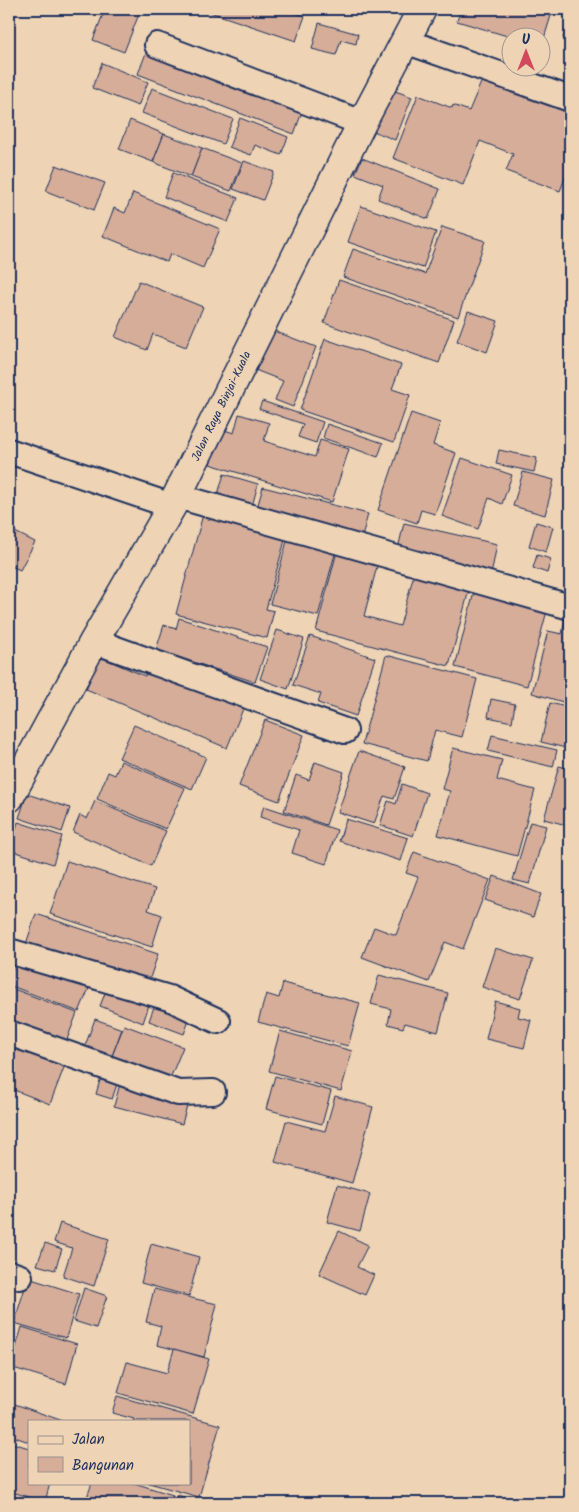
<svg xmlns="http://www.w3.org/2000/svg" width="579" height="1512" viewBox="0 0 579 1512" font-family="Kalam,sans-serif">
<rect width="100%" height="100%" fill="#eed4b5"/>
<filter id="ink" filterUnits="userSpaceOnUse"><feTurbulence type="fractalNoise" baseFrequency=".02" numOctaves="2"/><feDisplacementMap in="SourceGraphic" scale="10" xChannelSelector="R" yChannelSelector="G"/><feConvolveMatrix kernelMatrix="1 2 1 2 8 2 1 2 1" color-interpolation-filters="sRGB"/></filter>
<g filter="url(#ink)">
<g fill="#d6ad99" stroke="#1b2f5e">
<polygon points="105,9 141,9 124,52 93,40"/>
<polygon points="208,9 283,9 305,16 296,41 207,11"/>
<polygon points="461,9 553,9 542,45 542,38 514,38 457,21"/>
<polygon points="570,13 570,40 563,38"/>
<polygon points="319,23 358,34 356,44 341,40 336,55 312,49"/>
<polygon points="146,53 302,112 294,134 138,74"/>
<polygon points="102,63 148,82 138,106 92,88"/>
<polygon points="485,73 570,106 570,165 560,191 506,171 513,154 480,141 463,185 393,158 418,95 452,108 453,105 469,111"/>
<polygon points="152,88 233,119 223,144 142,113"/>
<polygon points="387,88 412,97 395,140 371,130"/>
<polygon points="240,118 288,137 281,155 255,145 251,155 229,147"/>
<polygon points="130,120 164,134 153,162 119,149"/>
<polygon points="164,134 202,148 191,177 153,162"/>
<polygon points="202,148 242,163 231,191 191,177"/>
<polygon points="362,158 440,189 428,219 378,199 383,185 355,174"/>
<polygon points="244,161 274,172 263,200 233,189"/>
<polygon points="56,165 105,183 94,210 46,191"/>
<polygon points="173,173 238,198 228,222 164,197"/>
<polygon points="133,193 220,229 203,268 170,254 167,262 103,236 114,208 125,213"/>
<polygon points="361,206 436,232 423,268 348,242"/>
<polygon points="442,227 485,241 458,317 343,277 353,249 425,274"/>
<polygon points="339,280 454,320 439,363 324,323"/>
<polygon points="139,281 203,307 186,347 153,334 147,350 115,337"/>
<polygon points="468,311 498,321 487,352 457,341"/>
<polygon points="266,328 316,347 293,407 275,400 283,381 250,368"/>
<polygon points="325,339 401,365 392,389 410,395 394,442 300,410"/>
<polygon points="262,401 323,422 316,443 298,437 303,424 259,409"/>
<polygon points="411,413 440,423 433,445 456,453 435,514 421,510 417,523 378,510"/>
<polygon points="239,414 269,423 264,441 315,457 320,440 349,449 332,502 210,464 221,429 234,433"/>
<polygon points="327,424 383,443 378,457 323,438"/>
<polygon points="499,450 537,458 534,472 496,464"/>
<polygon points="462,458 512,475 502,504 489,498 478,529 442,516"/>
<polygon points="523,472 554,480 545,515 513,506"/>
<polygon points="224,474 258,484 250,514 215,504"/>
<polygon points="263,487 368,514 361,541 255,515"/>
<polygon points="205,507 288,529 266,609 274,611 267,638 176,614"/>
<polygon points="536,522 553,527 546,552 529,546"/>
<polygon points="404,523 497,544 491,575 397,553"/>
<polygon points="9,529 35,542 20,570 9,565"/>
<polygon points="290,530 338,543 318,616 270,604"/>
<polygon points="339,544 380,555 364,616 400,626 415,570 470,586 449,666 316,631"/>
<polygon points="537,555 551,559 547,573 533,568"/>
<polygon points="475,588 548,607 527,686 455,667"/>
<polygon points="179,618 267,647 255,682 156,650 164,625 176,629"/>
<polygon points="565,620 570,621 570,704 532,693 548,631 562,634"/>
<polygon points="277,630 304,639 288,689 260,679"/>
<polygon points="310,636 375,658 356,716 318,703 321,694 293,685"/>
<polygon points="386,655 477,679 462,737 435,730 427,761 362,744"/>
<polygon points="100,657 145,676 149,664 245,704 227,748 86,689"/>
<polygon points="491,699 515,704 512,722 488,717"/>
<polygon points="550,703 570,708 570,749 541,742"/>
<polygon points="265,720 304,735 279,801 239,786"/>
<polygon points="134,725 206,757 192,789 119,758"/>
<polygon points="492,735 557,750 553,767 488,751"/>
<polygon points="453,748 502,760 497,780 535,790 517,856 438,835 450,791 442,789"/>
<polygon points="359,751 405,767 394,799 384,796 374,824 338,812"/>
<polygon points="121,761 185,788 166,829 97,799 108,772 115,775"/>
<polygon points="315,762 344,772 326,825 284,811 296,775 309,780"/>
<polygon points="559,766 570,769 570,826 544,819"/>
<polygon points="402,784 427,793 413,836 380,825 388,801 396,804"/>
<polygon points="27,794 70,808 62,832 19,818"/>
<polygon points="95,801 166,831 151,866 73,832 80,815 87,819"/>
<polygon points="264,806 337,830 326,864 292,853 299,830 260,817"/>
<polygon points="346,819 408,838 401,861 339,841"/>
<polygon points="18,822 62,836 53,864 10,850"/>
<polygon points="530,822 546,826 530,884 513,880"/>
<polygon points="414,852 490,880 463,949 445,942 429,982 362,957 374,927 396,935 418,877 406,873"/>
<polygon points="67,861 155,889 148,910 162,915 152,947 50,914"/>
<polygon points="494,876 541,894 533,917 485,900"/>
<polygon points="36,914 158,954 147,987 25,947"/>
<polygon points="495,948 533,960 520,999 482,987"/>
<polygon points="16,958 90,986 79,1012 9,985 9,977"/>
<polygon points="379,975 448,993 438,1032 405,1023 403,1028 388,1024 391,1009 371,1004"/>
<polygon points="109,983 151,999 143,1023 100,1006"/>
<polygon points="283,983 360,1003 348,1046 258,1022 266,994 279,998"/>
<polygon points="11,988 77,1013 63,1050 9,1030 9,994"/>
<polygon points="156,1001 191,1015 184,1034 149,1021"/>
<polygon points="495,1001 520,1008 518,1017 531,1020 524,1048 486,1039"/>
<polygon points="95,1019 122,1029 109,1064 82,1054"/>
<polygon points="124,1025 183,1047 167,1086 109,1064"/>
<polygon points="280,1031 352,1051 341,1091 269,1071"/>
<polygon points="9,1044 65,1065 50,1104 9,1088"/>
<polygon points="103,1070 120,1075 112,1099 96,1094"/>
<polygon points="275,1076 331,1091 322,1124 266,1109"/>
<polygon points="121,1080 189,1098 182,1124 114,1106"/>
<polygon points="335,1096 373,1107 352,1183 275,1162 286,1121 325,1131"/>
<polygon points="337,1185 370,1194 360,1231 327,1222"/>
<polygon points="60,1223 109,1239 94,1286 63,1276 72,1248 54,1242"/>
<polygon points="339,1231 368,1245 357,1267 374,1275 365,1295 319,1274"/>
<polygon points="45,1243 62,1249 55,1270 37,1265"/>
<polygon points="151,1244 199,1257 189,1296 141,1283"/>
<polygon points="28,1278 79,1294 66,1338 14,1323"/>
<polygon points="84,1288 107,1296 96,1328 74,1321"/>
<polygon points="154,1289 217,1304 204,1357 157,1345 161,1326 146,1322"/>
<polygon points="22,1327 77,1344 66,1384 10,1367"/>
<polygon points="174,1349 209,1359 193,1414 118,1393 127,1362 167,1373"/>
<polygon points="117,1396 220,1425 199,1497 149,1483 189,1483 189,1421 133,1421 134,1419 112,1413"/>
<polygon points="9,1402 63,1421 29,1421 29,1442 9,1435"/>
<polygon points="9,1442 29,1448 29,1483 50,1483 45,1502 9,1491"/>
<polygon points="92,1483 134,1483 173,1495 170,1503 98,1503 86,1500"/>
<polygon points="177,1495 205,1503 175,1503"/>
</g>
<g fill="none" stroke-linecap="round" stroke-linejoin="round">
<defs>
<g id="street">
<polyline points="405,41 570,99"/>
<polyline points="157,45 362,123"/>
<polyline points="9,451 172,506"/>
<polyline points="177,496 570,607"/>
<polyline points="94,641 345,731"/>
<polyline points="9,951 169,998 218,1021"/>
<polyline points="9,1033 178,1093 213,1092"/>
<polyline points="9,1273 20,1277"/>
</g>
<polyline id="secondary" points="9,798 94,641 172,506 362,123 422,9"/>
</defs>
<use href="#street" stroke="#1b2f5e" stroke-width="28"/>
<use href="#secondary" stroke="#1b2f5e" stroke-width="31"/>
<use href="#street" stroke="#eed4b5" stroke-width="24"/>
<use href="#secondary" stroke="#eed4b5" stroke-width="28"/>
</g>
</g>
<g text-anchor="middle" stroke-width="5" stroke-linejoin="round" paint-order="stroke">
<g font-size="12" fill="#1b2f5e" stroke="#eed4b5">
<text transform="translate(221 406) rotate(-64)" y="4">Jalan Raya Binjai-Kuala</text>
</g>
</g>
<rect width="579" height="1512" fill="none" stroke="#eed4b5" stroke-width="30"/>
<rect x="15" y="15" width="549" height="1482" fill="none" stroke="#1b2f5e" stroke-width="2" filter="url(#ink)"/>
<rect x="28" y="1420" width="162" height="65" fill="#eed4b5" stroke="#9a9292"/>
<rect x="38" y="1436" width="25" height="8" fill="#eed4b5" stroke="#9a9292"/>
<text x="72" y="1444" font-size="15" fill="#1b2f5e">Jalan</text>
<rect x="38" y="1457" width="25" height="15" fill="#d6ad99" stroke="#9a9292"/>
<text x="72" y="1470" font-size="15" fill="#1b2f5e">Bangunan</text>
<g transform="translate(526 52)"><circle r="24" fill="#eed4b5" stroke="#9a9292"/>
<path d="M0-4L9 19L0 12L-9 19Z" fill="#d1495b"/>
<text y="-8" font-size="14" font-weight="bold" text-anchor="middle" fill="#1b2f5e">U</text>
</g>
</svg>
